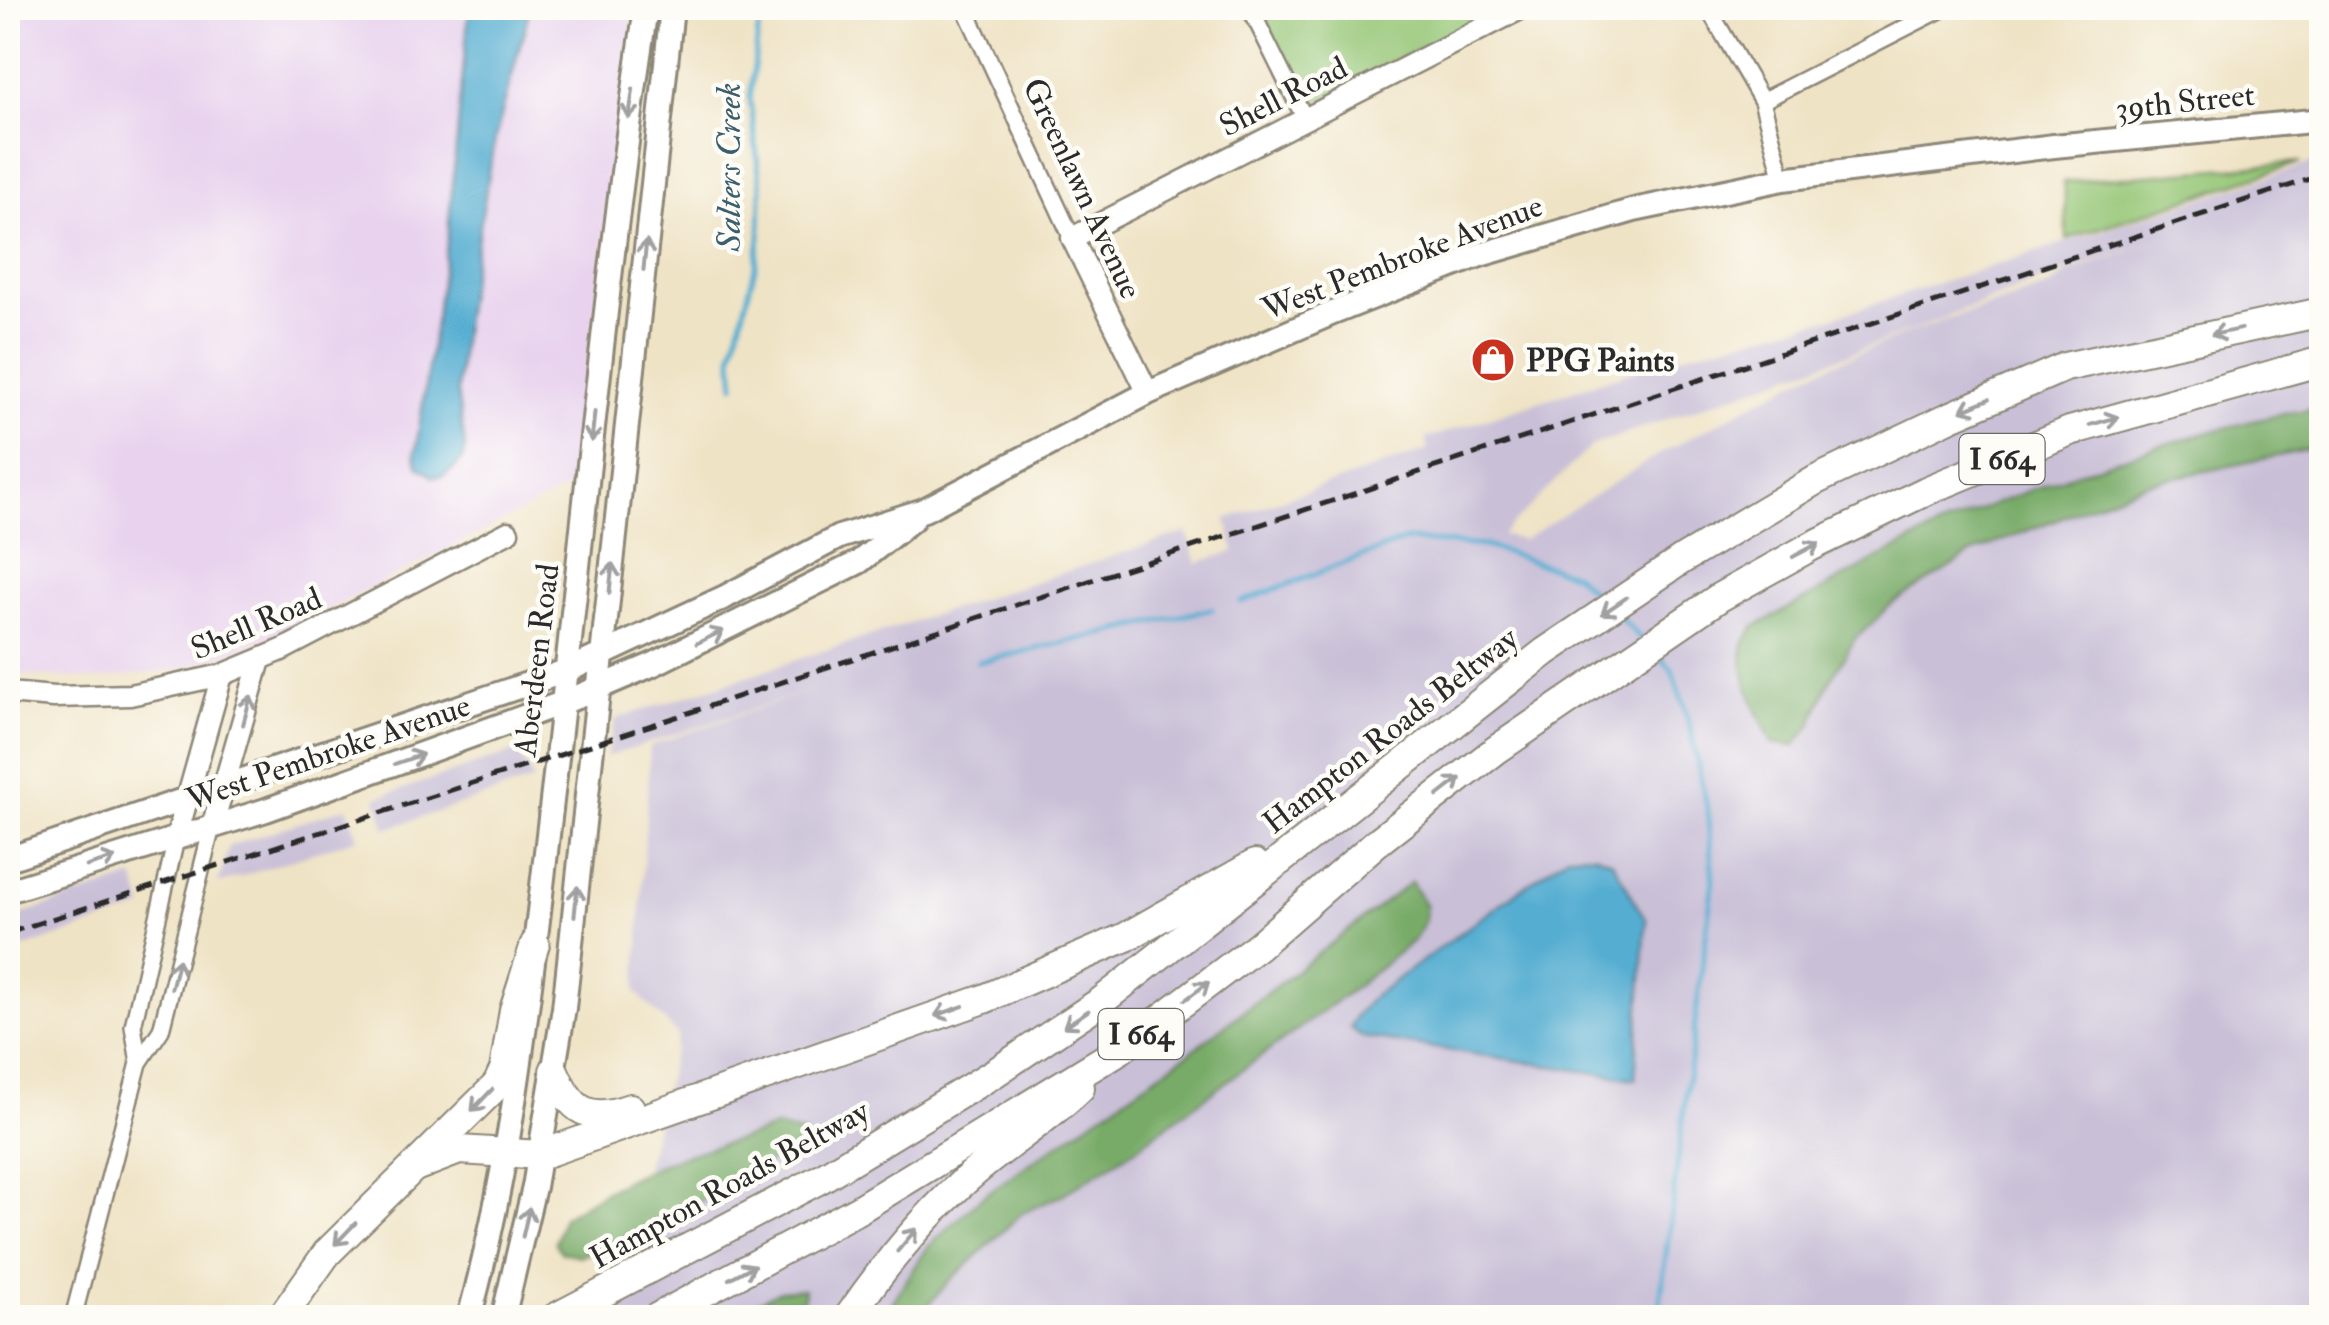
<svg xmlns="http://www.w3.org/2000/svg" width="2329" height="1325" viewBox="0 0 2329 1325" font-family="'IM FELL Double Pica',serif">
<rect width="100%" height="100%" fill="#fdfcf7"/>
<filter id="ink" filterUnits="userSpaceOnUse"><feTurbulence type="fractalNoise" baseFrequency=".01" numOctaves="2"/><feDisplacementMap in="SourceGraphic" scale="20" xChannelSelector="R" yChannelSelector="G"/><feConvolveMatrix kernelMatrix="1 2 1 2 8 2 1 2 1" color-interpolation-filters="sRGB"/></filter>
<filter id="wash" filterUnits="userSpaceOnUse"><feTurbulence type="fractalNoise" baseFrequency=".0048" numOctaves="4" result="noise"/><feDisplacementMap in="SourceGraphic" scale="40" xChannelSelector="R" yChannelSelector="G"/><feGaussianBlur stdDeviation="2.25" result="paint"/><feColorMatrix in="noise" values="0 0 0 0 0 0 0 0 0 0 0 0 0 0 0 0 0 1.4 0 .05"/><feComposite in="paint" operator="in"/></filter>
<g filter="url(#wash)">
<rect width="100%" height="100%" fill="#efe3c5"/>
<polygon fill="#e8d2ee" points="8,8 634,8 572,486 294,627 218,658 179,669 96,679 8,674"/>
<g fill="#c9bfd7" fill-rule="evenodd">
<path d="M2321,160V1317H609L678,1035L636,992L650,746L829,684L606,757L616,719L1187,532L1197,563L1235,551L1226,519L1428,450L1425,439L1685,354L1830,318ZM2176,235L2069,272L2050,286L1912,331L1809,374L1656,456L1523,540L1502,535L1591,446L1841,357L2074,268Z"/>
<polygon points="517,751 534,780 386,829 376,798"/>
<polygon points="347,807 358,838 218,884 229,846"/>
<polygon points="134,877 144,908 8,953 8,919"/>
</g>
<g fill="#95c676" stroke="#607850" stroke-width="2.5">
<polygon points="1259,8 1498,8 1309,107"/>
<polygon points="2301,162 2067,239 2064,182"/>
</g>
<g fill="#78ab67" stroke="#526b49" stroke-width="2.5">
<path d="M2321,407V447L2148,483L1976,551L1893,603L1855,639L1829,682L1811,726L1794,746L1772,743C1761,719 1738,676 1743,649C1744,641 1750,634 1754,627C1817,594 1879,555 1943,526C2059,475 2197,429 2321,407Z"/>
<polygon points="1411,882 1426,906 1425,920 1415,939 1361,983 1129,1153 1062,1195 1022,1213 948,1283 917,1317 883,1317 928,1247 983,1196 1188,1054"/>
<path d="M775,1127L805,1134L796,1147L697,1203L612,1245L580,1256L561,1252L555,1243L563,1217C598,1195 633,1174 672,1160C706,1147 742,1142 775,1127Z"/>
<polygon points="804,1289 803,1301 791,1317 731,1317 780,1291"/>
</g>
<g fill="#54add1" stroke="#406c7e" stroke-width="2.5">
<polygon points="469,8 530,8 495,139 464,317 457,391 465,446 463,458 455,468 443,476 433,477 418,466 415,455 447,243"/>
<polygon points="1594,854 1612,861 1646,920 1635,1079 1363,1037 1350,1028 1356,1015 1374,996 1568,855"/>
</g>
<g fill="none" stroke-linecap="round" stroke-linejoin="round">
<g stroke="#54add1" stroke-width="5">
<polyline points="735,385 732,356 756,264 760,238 761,189 750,99 761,8"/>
<polyline points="1241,602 1406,540 1486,546 1575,575 1603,602"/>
<polyline points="1618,616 1642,640"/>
<polyline points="1653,651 1672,669 1689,723 1707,807 1713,880 1658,1318"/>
<polyline points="978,662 1212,609"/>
</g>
</g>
</g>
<g filter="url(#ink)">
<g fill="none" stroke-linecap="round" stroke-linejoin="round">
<defs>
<g id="minor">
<polyline points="965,8 1072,238"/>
<polyline points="1250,8 1305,119"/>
<polyline points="1708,8 1762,101 1783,179"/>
<polyline points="1762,101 1944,8"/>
<polyline points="139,1063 133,1026 176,839"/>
<polyline points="73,1318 139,1063 161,1030 212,827"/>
</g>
<g id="tertiary">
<polyline points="1148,393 1072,238 1522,8"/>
<polyline points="8,693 54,697 130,695 222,675 282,650 508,532"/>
<polyline points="212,827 260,660"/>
<polyline points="176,839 222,675"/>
</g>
<g id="secondary">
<polyline points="8,859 569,670 725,597 839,537 924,510 1148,393 1333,313 1480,255 1634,210 1783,179 2054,146 2322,120"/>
<polyline points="8,891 266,810 565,702 654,664 859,562 913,519"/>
<path d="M469,1318C514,1154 530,986 550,818C582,548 605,277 646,8"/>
<polyline points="503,1318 534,1187 564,1008 672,8"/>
</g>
<g id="motorway">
<path d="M554,1071C571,1111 588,1123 630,1108"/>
<polyline points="415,1167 459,1150 540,1155 984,999 1126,937 1255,864"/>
<polyline points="281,1318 327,1253 497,1085 504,1070 514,1010 535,944"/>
<polyline points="555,1318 820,1179 996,1072 1103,1000 1545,652 1683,559 1816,480 1949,417 2065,367 2322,312"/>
<polyline points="656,1318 859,1209 1121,1049 1259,945 1376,843 1496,750 1720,597 1810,547 1926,491 2070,431 2322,361"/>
<path d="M848,1318C885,1264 926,1213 976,1171C1010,1142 1048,1119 1080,1088"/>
</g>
</defs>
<use href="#minor" stroke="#8d8778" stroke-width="20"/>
<use href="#tertiary" stroke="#8d8778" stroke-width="25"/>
<use href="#secondary" stroke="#8d8778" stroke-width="28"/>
<use href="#motorway" stroke="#8d8778" stroke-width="32"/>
<use href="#minor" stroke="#fff" stroke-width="15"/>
<use href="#tertiary" stroke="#fff" stroke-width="20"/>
<use href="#secondary" stroke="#fff" stroke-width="22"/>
<use href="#motorway" stroke="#fff" stroke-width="28"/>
<polyline stroke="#2b2b2b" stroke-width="5" stroke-dasharray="15 8" stroke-linecap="butt" points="8,933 594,744 2322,175"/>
</g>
<defs><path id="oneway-shaft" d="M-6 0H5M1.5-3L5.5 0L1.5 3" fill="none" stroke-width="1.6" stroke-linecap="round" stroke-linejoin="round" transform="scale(2.5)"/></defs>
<g stroke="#a0a0a0">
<use href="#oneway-shaft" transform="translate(631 104) rotate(98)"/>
<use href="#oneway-shaft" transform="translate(645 255) rotate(-84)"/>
<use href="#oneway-shaft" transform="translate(2226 332) rotate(168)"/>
<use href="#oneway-shaft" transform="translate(1975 405) rotate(157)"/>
<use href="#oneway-shaft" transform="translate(2104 421) rotate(-16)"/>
<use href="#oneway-shaft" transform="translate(593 427) rotate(96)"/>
<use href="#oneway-shaft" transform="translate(1806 550) rotate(-28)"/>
<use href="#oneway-shaft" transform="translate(611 578) rotate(-84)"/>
<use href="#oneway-shaft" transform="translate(1614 606) rotate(146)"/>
<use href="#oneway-shaft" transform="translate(710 637) rotate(-26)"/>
<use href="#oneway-shaft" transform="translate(247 710) rotate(-75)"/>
<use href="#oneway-shaft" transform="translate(409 759) rotate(-19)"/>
<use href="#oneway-shaft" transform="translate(1449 787) rotate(-38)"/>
<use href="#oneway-shaft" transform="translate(101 862) rotate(-17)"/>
<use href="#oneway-shaft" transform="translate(576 901) rotate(-84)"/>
<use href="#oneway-shaft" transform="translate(175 974) rotate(-76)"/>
<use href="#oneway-shaft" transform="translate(1197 991) rotate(-37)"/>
<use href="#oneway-shaft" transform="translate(949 1011) rotate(161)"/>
<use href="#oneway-shaft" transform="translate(1076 1019) rotate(146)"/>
<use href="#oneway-shaft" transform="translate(482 1100) rotate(134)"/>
<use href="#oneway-shaft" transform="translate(526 1222) rotate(-77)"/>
<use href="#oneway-shaft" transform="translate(345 1234) rotate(134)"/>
<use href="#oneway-shaft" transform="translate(907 1240) rotate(-50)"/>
<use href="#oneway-shaft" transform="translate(742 1272) rotate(-28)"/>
</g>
</g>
<defs>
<symbol id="shop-disc" viewBox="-11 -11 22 22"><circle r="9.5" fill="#c8321e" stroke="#fdfcf7"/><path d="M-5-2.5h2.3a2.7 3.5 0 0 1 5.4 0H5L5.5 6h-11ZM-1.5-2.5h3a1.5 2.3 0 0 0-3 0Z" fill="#fff"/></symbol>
</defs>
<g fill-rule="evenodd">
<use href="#shop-disc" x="1468" y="335" width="50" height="50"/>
</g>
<g text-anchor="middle" stroke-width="9" stroke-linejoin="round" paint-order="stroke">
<g fill="#fdfcf7" stroke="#6a6a68" stroke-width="2.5">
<rect x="1959.5" y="434" width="85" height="50" rx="8"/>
<rect x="1098.5" y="1009" width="85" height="50" rx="8"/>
</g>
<g font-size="30" font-weight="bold" fill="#2b2b2b">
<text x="2002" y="469">I 664</text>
<text x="1141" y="1044">I 664</text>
</g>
<g font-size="32" fill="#2b2b2b" stroke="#fdfcf7">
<text transform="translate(1283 96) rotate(-27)" y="11">Shell Road</text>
<text transform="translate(2185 101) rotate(-6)" y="11">39th Street</text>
<text transform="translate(1083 188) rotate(65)" y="11">Greenlawn Avenue</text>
<text transform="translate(1402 257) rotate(-21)" y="11">West Pembroke Avenue</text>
<text transform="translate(256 623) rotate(-23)" y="11">Shell Road</text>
<text transform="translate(536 660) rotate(-83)" y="11">Aberdeen Road</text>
<text transform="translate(1390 730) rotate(-38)" y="11">Hampton Roads Beltway</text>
<text transform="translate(328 752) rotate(-19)" y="11">West Pembroke Avenue</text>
<text transform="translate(729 1184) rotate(-29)" y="11">Hampton Roads Beltway</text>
</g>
<g font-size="32" font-weight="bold" fill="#2b2b2b" stroke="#fdfcf7" text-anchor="start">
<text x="1526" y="371">PPG Paints</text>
</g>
<g font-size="35" font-style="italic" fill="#3b5f6d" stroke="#fdfcf7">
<text transform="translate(728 167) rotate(-90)" y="12">Salters Creek</text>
</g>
</g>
<rect width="2329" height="1325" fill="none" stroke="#fdfcf7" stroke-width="40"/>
</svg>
